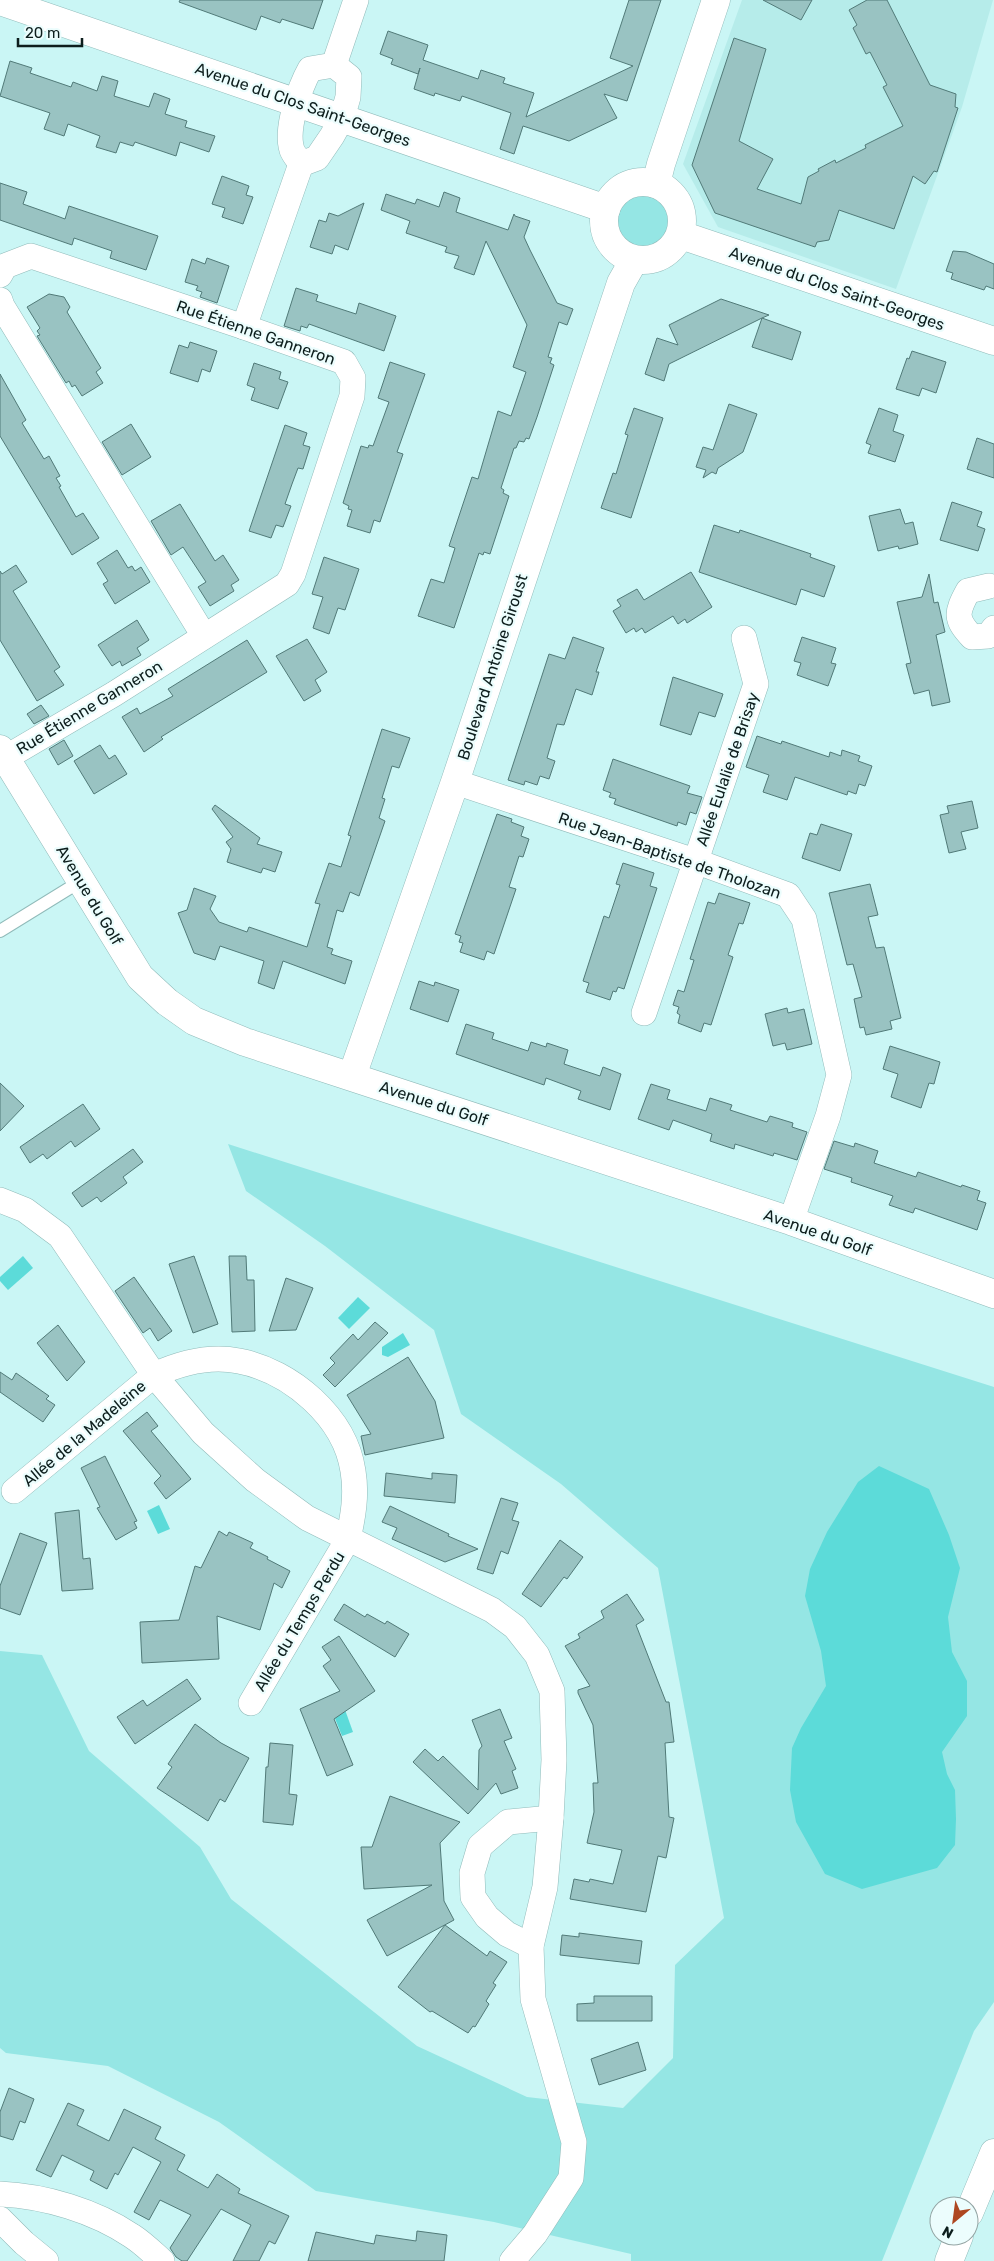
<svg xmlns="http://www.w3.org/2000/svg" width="994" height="2261" viewBox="0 0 994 2261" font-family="Rubik,sans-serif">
<rect width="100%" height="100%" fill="#caf6f5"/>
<polygon fill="#b6ecea" points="742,0 993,0 962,107 896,289 718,227 683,164"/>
<g fill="#95e6e4">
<circle cx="643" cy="220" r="27"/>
<polygon points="228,1144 994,1387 994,2002 974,2031 882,2261 631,2261 631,2254 494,2222 316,2191 219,2122 108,2066 6,2053 0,2048 0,1651 42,1655 89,1751 200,1847 231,1899 417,2046 527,2097 623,2108 673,2058 675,1965 724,1918 658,1568 561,1484 461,1414 434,1330 325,1246 246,1191"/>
</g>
<g fill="#5cdbd9">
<polygon points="23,1256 33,1268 8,1290 0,1281 0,1277"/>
<polygon points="358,1297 370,1308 349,1329 338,1318"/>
<polygon points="403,1333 410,1345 388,1357 382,1355 382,1347"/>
<polygon points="879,1466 929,1489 949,1535 960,1568 948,1617 952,1652 967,1681 967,1716 942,1752 947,1774 955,1790 956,1819 955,1845 937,1868 862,1889 825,1874 796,1822 790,1790 792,1748 801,1728 826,1686 821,1651 805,1596 810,1569 827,1532 858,1482"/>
<polygon points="159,1505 170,1529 158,1534 147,1511"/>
<polygon points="344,1707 353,1732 342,1736 332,1711"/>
</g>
<g fill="#99c3c2" stroke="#517a78">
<polygon points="180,0 323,0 313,29 282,19 280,23 261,16 256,30 179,2"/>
<polygon points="629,0 661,0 627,101 604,94 617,118 569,141 523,126 514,154 500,149 511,113 462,96 460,101 435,93 434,96 414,89 420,68 418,74 391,64 393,59 380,54 388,31 428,45 423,60 478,79 481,70 505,78 503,83 534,93 526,117 633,66 610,58"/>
<polygon points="763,0 812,0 801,20"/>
<polygon points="867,0 887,0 930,85 956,94 955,107 958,108 937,172 934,171 925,184 913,176 894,229 839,210 829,240 817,242 815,247 715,213 692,165 734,38 766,49 739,141 773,159 757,189 801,204 808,177 819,171 818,169 835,160 836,163 866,148 865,145 903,126 883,87 887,85 870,52 866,54 853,28 857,25 849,10"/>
<polygon points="10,61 32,68 30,73 71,87 73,82 97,91 102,76 118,81 114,96 149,107 154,93 170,99 165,114 187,121 185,127 215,136 209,152 180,142 176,156 135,142 133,146 120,142 116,153 96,147 100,136 68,124 64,136 44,129 50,113 0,96"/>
<polygon points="222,176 249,186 246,195 253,197 243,224 222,217 225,208 212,204"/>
<polygon points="0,183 27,192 23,204 57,216 65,219 69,206 158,236 146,270 110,258 112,251 74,238 72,245 0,220"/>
<polygon points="444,192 460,198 456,212 508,230 514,214 515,216 530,221 524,237 530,250 557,303 573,309 567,325 559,322 548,357 552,358 550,363 554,365 537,417 529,439 526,438 524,442 519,441 516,448 514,448 501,488 504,490 503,493 509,496 490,554 484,552 483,555 479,553 454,628 418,616 431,579 444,583 455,548 449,546 472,477 478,479 498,411 511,416 526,372 513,367 527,325 486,241 474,275 454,268 459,256 445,252 447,247 406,233 410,221 381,210 386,194 415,204 417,199 439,207"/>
<polygon points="364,203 348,250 335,245 332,254 310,247 319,220 326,222 329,213 338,216"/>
<polygon points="953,251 966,252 994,264 994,289 986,286 984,290 951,279 953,273 946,271"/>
<polygon points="207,258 229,266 217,303 200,297 202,292 196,290 198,286 185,282 192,259 205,264"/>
<polygon points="296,288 318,295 316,301 356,314 359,303 396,316 384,351 309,324 307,328 301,326 300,331 284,326"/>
<polygon points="49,294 64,297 70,307 67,312 101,368 96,372 103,383 82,396 75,385 72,387 69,381 66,383 37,336 40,335 37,331 40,328 27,307"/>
<polygon points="721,299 769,315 762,318 801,332 792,360 752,347 762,318 669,364 664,381 645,374 657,338 678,345 669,325"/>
<polygon points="190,342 217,351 210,372 202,369 198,382 170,373 179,345 188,348"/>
<polygon points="912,351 946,362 936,393 922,388 919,396 896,389 907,358 909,359"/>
<polygon points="390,362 425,374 397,452 403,454 380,522 374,520 370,533 347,526 352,510 348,509 349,506 343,503 361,446 368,448 369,445 373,446 389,402 378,398"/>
<polygon points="254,363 281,372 279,379 288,382 278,409 251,400 255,388 247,385"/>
<polygon points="0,374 26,420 22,423 44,459 49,456 60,476 56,478 61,486 59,487 76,517 83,513 99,538 72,555 0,436"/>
<polygon points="729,404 757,414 743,452 718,468 716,474 712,472 703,478 706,470 696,467 703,447 713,450"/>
<polygon points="634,408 663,418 631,518 601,508 613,473 616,474 628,435 625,434"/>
<polygon points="879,408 898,415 893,431 904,435 895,462 868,453 871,445 866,443"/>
<polygon points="131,424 151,457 122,475 102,442"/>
<polygon points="285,425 307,433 303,445 310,447 303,469 298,468 292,484 285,504 291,506 283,527 276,525 271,538 249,531"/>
<polygon points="977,438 994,444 994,478 967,469"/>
<polygon points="952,502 982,512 977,526 985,529 978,551 940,540"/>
<polygon points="180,504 215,561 223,555 239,580 231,585 234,591 210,606 198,587 206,582 183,547 171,555 151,521"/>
<polygon points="900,509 905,524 913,522 918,544 899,549 898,546 878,551 869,516"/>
<polygon points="714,525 739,533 740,530 811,554 810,557 835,566 824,597 801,589 796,605 699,572"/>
<polygon points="117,550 128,568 132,566 135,571 141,567 150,582 115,604 103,584 108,581 97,563"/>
<polygon points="324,557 359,569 345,610 338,608 329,634 313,628 323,597 312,594"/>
<polygon points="16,565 27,582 13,591 60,667 54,671 64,685 37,701 0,640 0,571 2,574"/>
<polygon points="691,572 712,607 687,623 685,619 678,624 673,616 645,633 642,628 636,632 634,628 626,633 613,611 621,606 617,600 637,589 644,600"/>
<polygon points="929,574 934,603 938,602 945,632 936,635 950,702 932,706 929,690 914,694 906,664 911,663 897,602 922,597"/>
<polygon points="137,620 149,640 137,648 141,655 122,666 120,661 112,666 98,645"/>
<polygon points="573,637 604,648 596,672 599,672 592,695 576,689 564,725 557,724 547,758 555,761 549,779 540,776 537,785 525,781 524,785 508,780 549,654 565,659"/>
<polygon points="802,637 836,648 831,663 836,664 828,686 797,675 801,663 794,661"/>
<polygon points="307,639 327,672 315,680 321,691 304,701 276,656"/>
<polygon points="247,640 267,672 161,737 163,739 144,752 122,717 137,708 140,714 173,696 168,689"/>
<polygon points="673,677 723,694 715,717 699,712 691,735 660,725"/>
<polygon points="41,705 49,716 34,724 27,714"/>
<polygon points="382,729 410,738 399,768 392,766 382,798 385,799 379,818 385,821 359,896 350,892 343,912 337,910 327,947 333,949 331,954 352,961 345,984 283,961 274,989 258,983 264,961 220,946 215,960 194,953 178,913 187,910 194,888 216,896 210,909 219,922 247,932 249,927 307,947 320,904 315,903 329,863 341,867 351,836 348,835"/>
<polygon points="757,736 781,744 782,741 829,757 830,752 841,756 842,750 860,756 858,761 872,766 865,786 859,784 856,794 848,791 847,795 795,777 787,800 763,792 769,775 746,767"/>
<polygon points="64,740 73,756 58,765 49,749"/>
<polygon points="100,745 109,759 115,755 127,774 94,794 74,761"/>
<polygon points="613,759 690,786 687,793 702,797 696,814 690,812 686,825 678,822 677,826 614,804 616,799 609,797 611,793 603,790"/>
<polygon points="972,801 978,828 961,832 966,849 949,853 940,815 949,813 947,806"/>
<polygon points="215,805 260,838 257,844 282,852 275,872 263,868 261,873 227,862 231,849 226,842 233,837 212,809"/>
<polygon points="497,814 512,819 511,822 524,827 521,836 529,839 523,857 519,856 509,887 516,889 494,954 487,951 484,960 460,952 463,943 459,942 461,936 455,934"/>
<polygon points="821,824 852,834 840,871 802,858 810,833 817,835"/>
<polygon points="623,863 654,873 650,886 657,888 624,989 618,987 616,992 613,991 610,1000 586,992 589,983 583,981 604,916 609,918 620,885 616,884"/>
<polygon points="870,884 878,915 868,917 876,948 884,947 901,1018 890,1021 892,1029 866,1035 864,1027 860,1028 854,999 862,997 853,964 847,965 829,893"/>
<polygon points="719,893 750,903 743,924 739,923 728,955 733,957 711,1025 704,1023 701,1032 678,1023 680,1015 677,1013 679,1007 673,1005 678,990 684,992 694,960 690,959 708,902 715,904"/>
<polygon points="419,981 434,986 435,982 459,990 448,1022 410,1009"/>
<polygon points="787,1008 788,1013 804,1009 812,1044 787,1050 785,1043 773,1046 765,1014"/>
<polygon points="466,1024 494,1033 492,1039 528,1051 531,1042 546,1047 547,1043 568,1050 564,1064 600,1076 603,1067 621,1074 610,1110 578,1099 581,1091 546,1078 544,1085 456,1054"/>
<polygon points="890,1046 940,1062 934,1084 929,1083 921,1108 891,1097 898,1074 883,1069"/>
<polygon points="0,1083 24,1106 0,1131"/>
<polygon points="651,1084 670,1090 667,1099 706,1111 710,1098 732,1105 730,1110 767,1122 770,1116 793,1123 792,1127 807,1132 797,1160 774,1153 773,1156 735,1144 734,1149 710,1141 712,1134 673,1120 669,1130 638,1119"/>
<polygon points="83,1104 100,1129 75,1147 71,1141 47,1159 43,1154 30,1163 20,1147"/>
<polygon points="834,1141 854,1147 855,1143 878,1151 874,1163 916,1177 918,1172 961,1187 962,1185 980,1191 977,1200 986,1203 977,1230 915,1208 913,1213 889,1205 893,1196 851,1182 852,1178 824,1169"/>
<polygon points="133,1149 143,1162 123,1177 127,1183 101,1202 97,1197 82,1207 72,1193"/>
<polygon points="194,1256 218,1324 193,1333 169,1264"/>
<polygon points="229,1256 246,1256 247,1280 254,1280 255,1331 232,1332"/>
<polygon points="134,1277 172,1331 158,1341 150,1328 143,1333 115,1291"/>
<polygon points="286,1278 313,1288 296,1330 269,1331"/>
<polygon points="375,1322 388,1333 335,1387 323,1375 335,1363 330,1358 353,1334 358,1340"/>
<polygon points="58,1325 85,1362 67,1381 37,1343"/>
<polygon points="408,1357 435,1401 444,1438 365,1455 361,1436 371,1434 347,1395"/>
<polygon points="0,1372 12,1380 16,1373 49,1396 46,1399 55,1405 43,1422 0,1392"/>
<polygon points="147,1412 158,1426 151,1431 191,1479 166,1499 154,1483 161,1476 123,1431"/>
<polygon points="105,1456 137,1521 134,1522 137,1528 116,1540 97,1508 100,1507 81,1468"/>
<polygon points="386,1473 432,1479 432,1473 457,1475 455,1503 384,1496"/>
<polygon points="501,1498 518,1503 512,1520 519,1522 508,1554 501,1551 493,1574 477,1569"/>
<polygon points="390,1506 449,1534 448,1536 478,1549 445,1562 392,1539 397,1528 382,1522"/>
<polygon points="79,1510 83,1559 90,1558 93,1589 62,1591 55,1513"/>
<polygon points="219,1531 227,1536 229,1532 253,1543 250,1548 268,1557 267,1559 290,1571 282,1588 274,1583 260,1630 217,1616 219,1659 142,1663 140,1622 179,1620 195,1566 201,1568"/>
<polygon points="20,1533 47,1543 20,1615 0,1608 0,1586"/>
<polygon points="560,1540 583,1557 567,1579 564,1577 541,1607 522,1594"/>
<polygon points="627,1594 644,1620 636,1625 666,1702 669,1702 674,1742 665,1743 669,1817 674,1818 666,1858 658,1856 646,1912 570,1899 574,1879 589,1882 590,1879 613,1884 622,1850 587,1843 594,1812 593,1783 598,1783 593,1725 578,1693 578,1690 590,1686 565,1646 580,1638 578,1634 604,1618 601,1611"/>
<polygon points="344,1604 365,1617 367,1614 385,1624 387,1621 409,1634 395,1657 334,1620"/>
<polygon points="339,1636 375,1691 334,1719 353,1765 327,1776 300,1709 340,1691 323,1666 331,1660 322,1647"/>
<polygon points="187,1679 201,1699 135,1744 117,1717 143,1700 147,1706"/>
<polygon points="500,1709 512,1738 504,1741 516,1769 512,1771 518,1788 501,1794 496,1783 468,1814 413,1762 425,1749 438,1761 443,1756 478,1790 479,1750 482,1746 472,1720"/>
<polygon points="195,1724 221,1743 249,1758 225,1802 220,1799 208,1821 157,1788 172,1767 168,1764"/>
<polygon points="270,1743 293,1745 289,1794 297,1795 293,1825 263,1822 266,1767 268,1767"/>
<polygon points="390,1796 460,1822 440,1843 444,1901 454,1920 387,1956 367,1920 432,1885 364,1889 361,1847 372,1847"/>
<polygon points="445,1925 487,1956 490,1951 507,1962 493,1983 496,1985 486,2001 489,2004 475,2027 473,2026 468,2033 432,2011 430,2012 398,1987"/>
<polygon points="579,1933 642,1941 639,1964 560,1955 562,1935 579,1937"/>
<polygon points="594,1996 652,1996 652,2021 577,2021 577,2004 594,2003"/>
<polygon points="638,2042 646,2070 599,2085 591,2059"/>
<polygon points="9,2088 34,2099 25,2123 20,2121 13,2140 0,2136 0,2112"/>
<polygon points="68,2103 84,2110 77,2125 109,2141 124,2109 161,2127 155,2139 185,2155 177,2170 208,2188 217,2174 240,2189 238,2193 289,2216 275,2244 269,2241 259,2261 233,2261 251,2225 221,2209 187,2261 182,2261 176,2257 170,2248 191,2215 160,2200 149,2220 134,2212 161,2162 133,2147 118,2175 115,2173 107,2189 90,2180 94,2171 62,2155 51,2177 36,2170"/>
<polygon points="417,2231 447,2235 444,2261 308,2261 316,2232 374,2244 376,2235 416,2241"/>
</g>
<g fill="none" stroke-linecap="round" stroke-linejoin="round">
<defs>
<polyline id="service" points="0,931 81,881"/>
<g id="minor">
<path d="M334,65L349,77L348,97L342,118L332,136L317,158L301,164C298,159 294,155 292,150C285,129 300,87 310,69Z"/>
<polyline points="334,65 356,0"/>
<polyline points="0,275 5,266 31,256 244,327 344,362 353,378 352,396 293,574 287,584 114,694 0,761"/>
<polyline points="0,300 2,306 204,636"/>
<polyline points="244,327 301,164"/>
<path d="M989,586L968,591C956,613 955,619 972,637L988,636L994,628"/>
<polyline points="455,782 695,861 788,895 804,919 839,1075 828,1116 791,1221"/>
<polyline points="644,1013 756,684 744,638"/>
<polyline points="0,1200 25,1210 60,1236 154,1375 203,1433 255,1480 307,1518 492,1610 515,1627 537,1655 552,1691 554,1760 551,1818 545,1887 531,1946 533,1999 574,2142 571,2178 535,2234 512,2261"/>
<path d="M14,1491L154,1375C180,1363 210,1355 239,1361C291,1371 345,1417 353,1471C357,1495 353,1517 348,1539L251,1703"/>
<polyline points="531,1946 507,1934 487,1917 473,1897 472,1873 480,1846 508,1822 551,1818"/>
<path d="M0,2194C45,2196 95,2211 132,2236C143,2243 153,2253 162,2261"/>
<polyline points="0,2219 24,2243 46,2261"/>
</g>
<g id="tertiary">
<polyline points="0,1 606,209"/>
<circle cx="643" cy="221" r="39"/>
<polyline points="656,184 661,164 716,0"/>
<polyline points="681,235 994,341"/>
<polyline points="0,749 140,977 167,1002 194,1021 245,1042 791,1221 994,1294"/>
<polyline points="352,1076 455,782 621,283 634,260"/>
</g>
<g id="secondary">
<polyline points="969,2213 994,2153"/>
<polyline points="949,2261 959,2236"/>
</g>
</defs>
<use href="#service" stroke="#91bbba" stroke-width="14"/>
<use href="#minor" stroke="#91bbba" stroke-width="26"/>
<use href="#tertiary" stroke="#91bbba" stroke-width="29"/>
<use href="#secondary" stroke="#91bbba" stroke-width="29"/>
<use href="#service" stroke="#fff" stroke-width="12"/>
<use href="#minor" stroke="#fff" stroke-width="25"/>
<use href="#tertiary" stroke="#fff" stroke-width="28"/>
<use href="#secondary" stroke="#fff" stroke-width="28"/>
</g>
<g text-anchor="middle" stroke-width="4.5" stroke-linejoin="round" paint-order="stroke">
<g font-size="16" fill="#0d1e1d" stroke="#ecfdfd">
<text transform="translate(303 104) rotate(19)" y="6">Avenue du Clos Saint-Georges</text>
<text transform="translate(837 288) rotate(19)" y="6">Avenue du Clos Saint-Georges</text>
<text transform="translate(256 332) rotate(19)" y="6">Rue Étienne Ganneron</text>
<text transform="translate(492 667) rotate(-72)" y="6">Boulevard Antoine Giroust</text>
<text transform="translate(89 707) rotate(-31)" y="6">Rue Étienne Ganneron</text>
<text transform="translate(727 769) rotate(-71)" y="6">Allée Eulalie de Brisay</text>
<text transform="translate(670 855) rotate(19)" y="6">Rue Jean-Baptiste de Tholozan</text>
<text transform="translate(90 895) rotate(59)" y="6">Avenue du Golf</text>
<text transform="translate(434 1103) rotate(18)" y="6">Avenue du Golf</text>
<text transform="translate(818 1232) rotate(19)" y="6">Avenue du Golf</text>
<text transform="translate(84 1433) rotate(-40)" y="6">Allée de la Madeleine</text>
<text transform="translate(299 1621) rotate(-59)" y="6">Allée du Temps Perdu</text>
</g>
</g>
<g transform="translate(954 2221) rotate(209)"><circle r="24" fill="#ecfdfd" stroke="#93a4a3"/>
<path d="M0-4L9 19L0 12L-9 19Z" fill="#ae4721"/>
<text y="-8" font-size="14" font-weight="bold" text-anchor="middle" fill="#0d1e1d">N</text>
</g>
<path d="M18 38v8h64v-8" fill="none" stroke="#0d1e1d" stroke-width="2.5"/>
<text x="25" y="38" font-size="15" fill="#0d1e1d" stroke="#ecfdfd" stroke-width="4" paint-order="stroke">20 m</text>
</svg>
